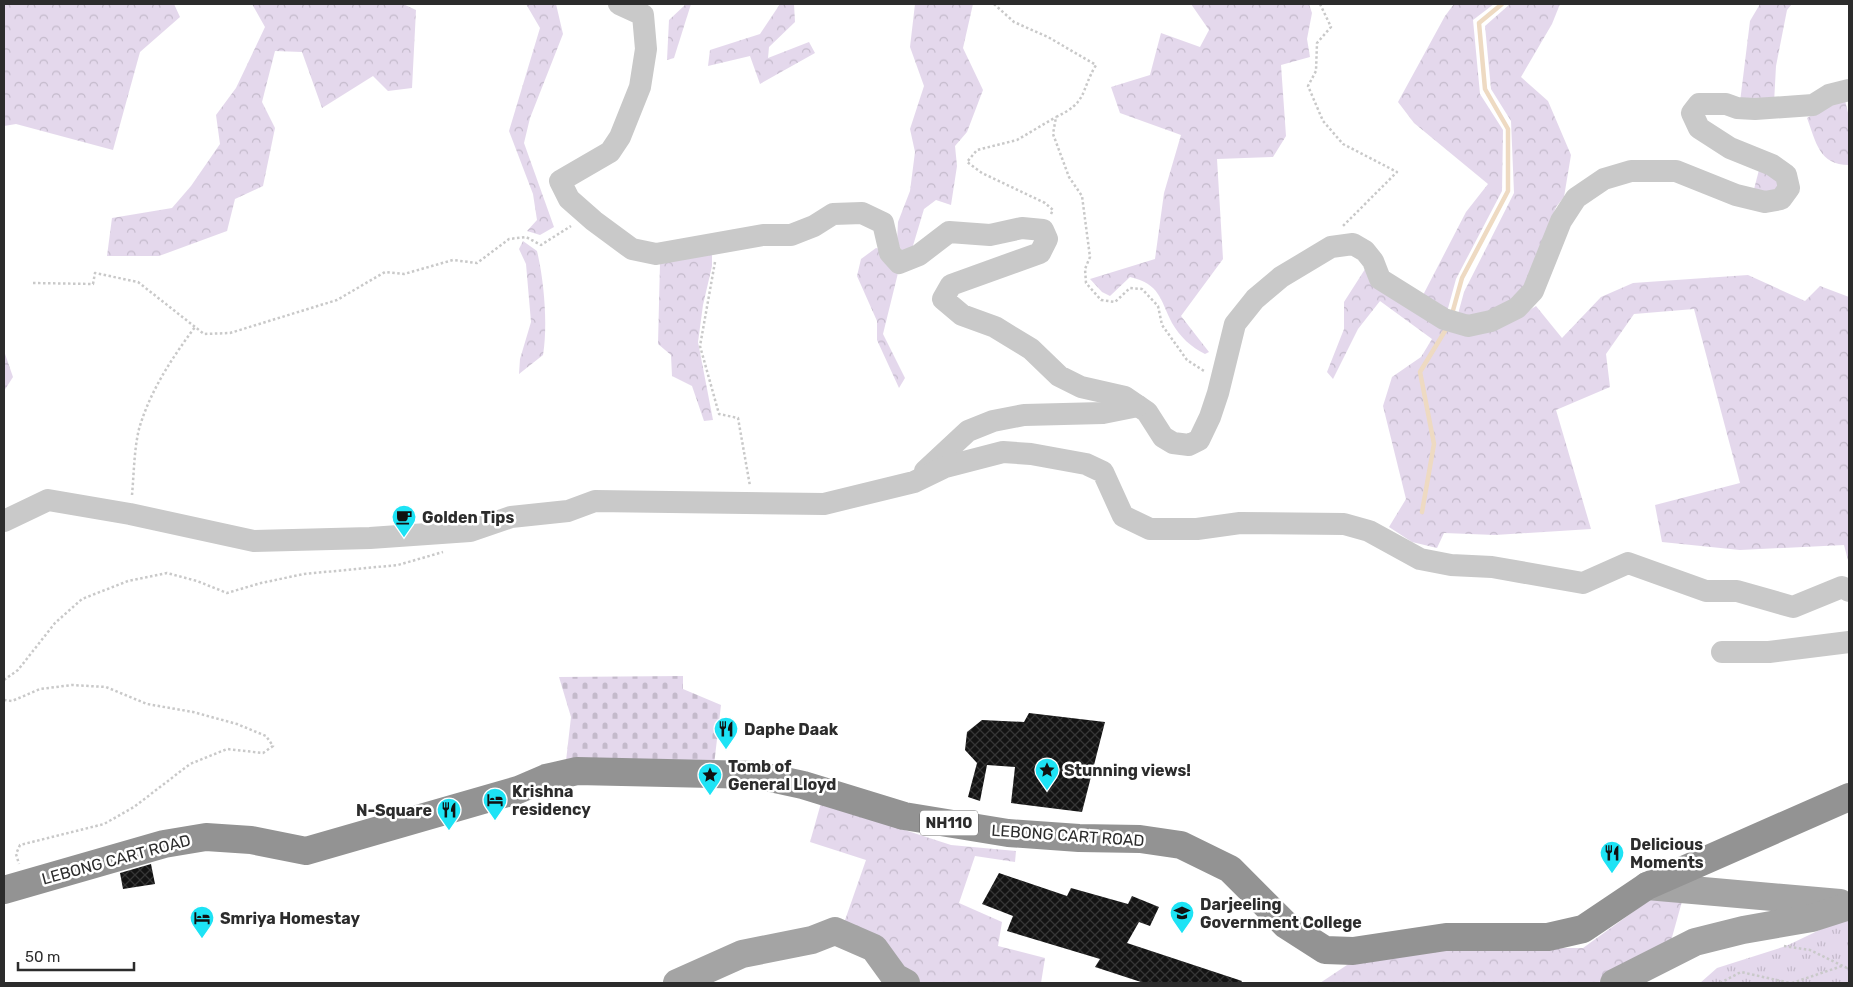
<svg xmlns="http://www.w3.org/2000/svg" width="1853" height="987" viewBox="0 0 1853 987" font-family="Rubik,sans-serif">
<defs>
<pattern id="forest-crowns" width="20" height="18" patternUnits="userSpaceOnUse" patternTransform="scale(1.25)"><rect width="20" height="18" fill="#e4d8ec"/><path d="M2 6a3 3 0 1 1 6 0M12 15a3 3 0 1 1 6 0" fill="none" stroke="#c4bacb"/></pattern>
<pattern id="cemetery-stones" width="16" height="16" patternUnits="userSpaceOnUse" patternTransform="scale(1.25)"><rect width="16" height="16" fill="#e4d8ec"/><path d="M2 7V4a2 2 0 0 1 4 0v3zM10 15v-3a2 2 0 0 1 4 0v3z" fill="#c4bacb"/></pattern>
<pattern id="park-tufts" width="24" height="20" patternUnits="userSpaceOnUse" patternTransform="scale(1.25)"><rect width="24" height="20" fill="#e4d8ec"/><path d="M3 7l-1-3M5 7V3M7 7l1-3M15 17l-1-3M17 17v-4M19 17l1-3" fill="none" stroke="#c4bacb"/></pattern>
<pattern id="building-cross-hatch" width="8" height="8" patternUnits="userSpaceOnUse" patternTransform="scale(1.25)"><rect width="8" height="8" fill="#131313"/><path d="M0 0l8 8M0 8l8-8" fill="none" stroke="#363636"/></pattern>
</defs>
<rect width="100%" height="100%" fill="#fff"/>
<g fill="url(#forest-crowns)">
<polygon points="4,4 174,4 180,17 140,52 113,150 16,124 4,126"/>
<polygon points="252,4 403,4 416,10 412,88 388,91 373,76 322,108 302,52 275,51 262,102 275,128 263,186 235,199 227,231 159,256 107,256 112,218 172,208 191,186 220,144 216,115 236,88 265,27"/>
<polygon points="526,4 556,4 563,34 530,118 524,143 554,227 540,235 527,231 537,220 533,194 509,131 540,28"/>
<polygon points="686,4 691,4 674,58 667,60 669,20"/>
<polygon points="780,4 794,4 795,22 769,47 768,58 809,42 815,53 760,84 750,56 708,66 710,50 760,34"/>
<polygon points="915,4 973,4 963,48 983,90 967,132 955,146 957,166 951,205 936,200 924,209 912,249 903,253 897,242 898,222 910,191 915,152 910,129 924,86 910,47"/>
<path d="M1191,4H1309L1312,13L1307,39L1310,57L1281,65L1286,136L1273,157L1217,159L1223,259L1181,316L1209,352L1205,354C1191,347 1180,337 1172,323C1160,299 1160,284 1130,277L1110,296L1102,292L1090,279L1155,259L1164,193L1181,135L1120,113L1111,87L1150,75L1161,33L1200,47L1209,30Z"/>
<polygon points="1454,4 1494,4 1473,20 1480,94 1503,130 1502,191 1456,279 1447,312 1421,299 1466,212 1488,184 1414,123 1398,102 1445,16"/>
<polygon points="1510,4 1560,4 1552,24 1521,77 1548,101 1571,155 1564,197 1556,207 1527,287 1516,299 1479,318 1458,314 1464,292 1514,193 1511,121 1491,89 1485,26"/>
<polygon points="1760,4 1792,4 1787,10 1776,66 1774,103 1740,102 1750,21"/>
<path d="M1844,96L1849,117V165C1819,165 1816,142 1807,118Z"/>
<polygon points="1760,166 1780,181 1780,191 1753,193"/>
<path d="M523,241L537,251C544,280 548,325 543,355L519,374L520,359L531,322L526,264L519,249Z"/>
<polygon points="876,248 887,251 898,273 883,334 905,378 899,388 877,340 877,321 857,276 861,259"/>
<polygon points="712,250 712,266 703,305 698,342 713,420 704,421 692,386 672,376 671,355 658,344 660,263"/>
<polygon points="1367,266 1442,326 1510,323 1536,306 1562,338 1601,297 1633,283 1748,275 1805,301 1820,286 1849,297 1849,564 1844,545 1740,550 1662,542 1655,505 1740,483 1694,309 1634,314 1606,354 1610,387 1556,410 1591,529 1495,535 1444,533 1437,548 1412,542 1389,527 1406,499 1383,406 1392,377 1421,357 1432,339 1380,301 1358,329 1333,379 1327,372 1344,329 1344,302"/>
<polygon points="4,351 13,377 4,391"/>
<polygon points="821,803 951,845 1016,851 1015,862 975,856 959,903 1002,922 998,946 1045,958 1041,983 917,983 844,923 866,860 810,842"/>
<polygon points="1688,880 1669,948 1597,983 1320,983 1350,963 1439,948 1583,948 1644,904"/>
</g>
<polygon fill="url(#cemetery-stones)" points="683,676 683,689 721,705 714,765 566,761 571,717 559,677"/>
<polygon fill="url(#park-tufts)" points="1849,916 1849,983 1700,983 1717,968 1786,946"/>
<g fill="none" stroke-linecap="round" stroke-linejoin="round">
<g stroke="#eedac2" stroke-width="4.5">
<polyline points="1452,314 1462,278 1508,191 1508,129 1485,89 1479,23 1502,4"/>
<polyline points="1422,512 1434,444 1420,372 1448,326"/>
</g>
</g>
<g fill="url(#building-cross-hatch)">
<polygon points="1029,713 1105,722 1082,812 1011,803 1015,767 987,765 980,801 968,797 977,763 965,750 967,732 982,720 1024,722"/>
<polygon points="151,864 155,884 123,889 120,873"/>
<polygon points="999,873 1067,896 1071,888 1128,904 1132,896 1159,907 1150,926 1139,922 1127,943 1242,981 1241,983 1144,983 1095,967 1100,959 1007,931 1013,916 982,904"/>
</g>
<g fill="none" stroke-linecap="round" stroke-linejoin="round">
<g stroke="#c9c9c9" stroke-width="2.5" stroke-dasharray="2.5 2.5" stroke-linecap="butt">
<path d="M994,4L1014,22L1048,37L1096,65C1080,92 1088,102 1056,117L1053,134L1069,177L1082,196L1090,257L1085,269L1086,283L1101,300L1115,302L1130,288L1142,289L1158,306L1162,325L1187,360L1204,371"/>
<polyline points="1320,4 1331,27 1317,43 1316,71 1308,86 1323,121 1343,144 1397,172 1343,226"/>
<polyline points="1051,214 1053,210 1045,203 982,173 967,162 977,150 1017,140 1056,117"/>
<polyline points="715,262 700,346 719,414 738,418 750,486"/>
<polyline points="33,283 93,284 95,273 138,282 204,334 230,333 337,300 385,272 404,274 453,260 477,263 509,239 526,237 541,245 571,226"/>
<path d="M132,495C134,473 134,450 139,429C150,391 172,358 195,327"/>
<polyline points="4,680 18,670 55,623 82,599 128,581 167,573 197,581 227,593 261,583 304,574 398,565 443,552"/>
<polyline points="4,700 12,701 40,689 72,685 106,687 147,704 193,712 237,724 266,736 273,746 263,753 227,749 190,764 134,807 104,824 20,845 16,854 19,864"/>
<polyline points="1784,946 1810,950 1849,969"/>
<polyline points="1720,983 1741,972 1790,983"/>
<polyline points="1792,983 1842,966"/>
</g>
<g stroke="#c9c9c9" stroke-width="22">
<polyline points="619,4 643,15 646,49 640,87 620,137 610,152 560,181 569,199 594,221 632,249 656,254 763,235 791,235 814,226 833,214 862,213 883,223 890,253 899,263 919,255 949,232 990,235 1022,228 1043,230 1047,239 1040,253 951,285 943,299 962,315 995,327 1031,349 1059,376 1081,387 1125,397 1147,412 1163,437 1173,443 1189,445 1199,440 1210,417 1218,393 1235,324 1255,299 1281,277 1331,247 1353,244 1365,251 1373,261 1380,279 1444,319 1468,326 1491,321 1517,308 1533,291 1561,221 1576,198 1604,179 1631,171 1676,171 1736,195 1765,202 1781,199 1789,188 1786,175 1772,165 1730,148 1699,128 1692,113 1699,104 1726,104 1737,108 1755,109 1813,105 1829,95 1849,90"/>
<polyline points="925,471 968,431 993,421 1024,415 1103,413 1138,406"/>
<polyline points="4,521 48,500 130,514 254,541 370,538 470,531 511,517 568,511 595,501 824,504 914,482 945,467 1003,452 1031,454 1086,464 1103,472 1123,516 1150,529 1197,529 1240,523 1344,524 1369,531 1420,559 1451,565 1492,567 1583,583 1628,563 1706,591 1737,591 1793,607 1842,587 1849,591"/>
<polyline points="1722,652 1769,652 1849,642"/>
</g>
<g stroke="#a4a4a4" stroke-width="28">
<polyline points="1647,886 1840,903"/>
<polyline points="677,983 742,954 812,940 835,931 874,948 895,977 906,983"/>
<polyline points="1614,983 1695,942 1743,930 1812,918 1849,906"/>
</g>
<polyline stroke="#939393" stroke-width="28" points="4,890 164,844 206,837 251,840 306,851 518,790 546,778 577,771 757,775 803,785 904,816 1008,833 1079,838 1140,839 1181,845 1230,869 1286,925 1325,950 1353,951 1446,937 1548,937 1583,929 1647,886 1849,797"/>
</g>
<defs>
<symbol id="cafe-pin" viewBox="-11 -11 22 30"><path d="M0 17L-7.5 6A9.5 9.5 0 1 1 7.5 6Z" fill="#1de3f5" stroke="#fff"/><path d="M-5.5-4.5H6V0H3Q3 3.5 0 3.5H-2.5Q-5.5 3.5-5.5 0ZM3-3.2v2h1.7v-2ZM-6 4.5H4V6H-6Z" fill="#111"/></symbol>
<symbol id="restaurant-pin" viewBox="-11 -11 22 30"><path d="M0 17L-7.5 6A9.5 9.5 0 1 1 7.5 6Z" fill="#1de3f5" stroke="#fff"/><path d="M-5-6h1v4h1v-4h1v4h1v-4h1v5L-1.5 .5V6h-2V.5L-5-1ZM5-6V6H3V1.5H1.5Q1.5-4 5-6Z" fill="#111"/></symbol>
<symbol id="sight-pin" viewBox="-11 -11 22 30"><path d="M0 17L-7.5 6A9.5 9.5 0 1 1 7.5 6Z" fill="#1de3f5" stroke="#fff"/><path d="M0-6L1.8-2.2L6-1.7L2.9 1.2L3.7 5.4L0 3.3L-3.7 5.4L-2.9 1.2L-6-1.7L-1.8-2.2Z" fill="#111"/></symbol>
<symbol id="hotel-pin" viewBox="-11 -11 22 30"><path d="M0 17L-7.5 6A9.5 9.5 0 1 1 7.5 6Z" fill="#1de3f5" stroke="#fff"/><path d="M-6-4.5h1.5V1H6V5H4.5V3h-9V5H-6ZM-4 0a1.8 1.8 0 1 1 3.6 0ZM.5 0V-2.5h3Q6-2.5 6 0Z" fill="#111"/></symbol>
<symbol id="university-pin" viewBox="-11 -11 22 30"><path d="M0 17L-7.5 6A9.5 9.5 0 1 1 7.5 6Z" fill="#1de3f5" stroke="#fff"/><path d="M0-5L7-2L0 1L-7-2ZM-4 1L0 2.5L4 1V4Q0 6-4 4Z" fill="#111"/></symbol>
</defs>
<g fill-rule="evenodd">
<use href="#cafe-pin" x="390" y="503" width="28" height="38"/>
<use href="#restaurant-pin" x="712" y="715" width="28" height="38"/>
<use href="#sight-pin" x="1033" y="756" width="28" height="38"/>
<use href="#sight-pin" x="696" y="761" width="28" height="38"/>
<use href="#hotel-pin" x="481" y="786" width="28" height="38"/>
<use href="#restaurant-pin" x="435" y="796" width="28" height="38"/>
<use href="#restaurant-pin" x="1598" y="839" width="28" height="38"/>
<use href="#university-pin" x="1168" y="899" width="28" height="38"/>
<use href="#hotel-pin" x="188" y="904" width="28" height="38"/>
</g>
<g text-anchor="middle" stroke-width="5" stroke-linejoin="round" paint-order="stroke">
<rect fill="#fff" stroke="#6b6b6b" stroke-width="1" x="920" y="810.5" width="58" height="25" rx="4"/>
<g font-size="15" font-weight="bold" fill="#2c2c2c">
<text x="949" y="828">NH110</text>
</g>
<g font-size="16" font-weight="bold" fill="#2c2c2c" stroke="#fff" text-anchor="start">
<text x="422" y="523">Golden Tips</text>
<text x="744" y="735">Daphe Daak</text>
<text x="728" y="772">Tomb of<tspan x="728" dy="18">General Lloyd</tspan></text>
<text x="1064" y="776">Stunning views!</text>
<text x="512" y="797">Krishna<tspan x="512" dy="18">residency</tspan></text>
<text x="432" y="816" text-anchor="end">N-Square</text>
<text x="1630" y="850">Delicious<tspan x="1630" dy="18">Moments</tspan></text>
<text x="1200" y="910">Darjeeling<tspan x="1200" dy="18">Government College</tspan></text>
<text x="220" y="924">Smriya Homestay</text>
</g>
<g font-size="16" fill="#2c2c2c" stroke="#fff">
<text transform="translate(1068 835) rotate(4)" y="6">LEBONG CART ROAD</text>
<text transform="translate(116 859) rotate(-15)" y="6">LEBONG CART ROAD</text>
</g>
</g>
<rect width="1853" height="987" fill="none" stroke="#2c2c2c" stroke-width="10"/>
<path d="M18 962v8h116v-8" fill="none" stroke="#2c2c2c" stroke-width="2.5"/>
<text x="25" y="962" font-size="15" fill="#2c2c2c" stroke="#ffffff" stroke-width="4" paint-order="stroke">50 m</text>
</svg>
